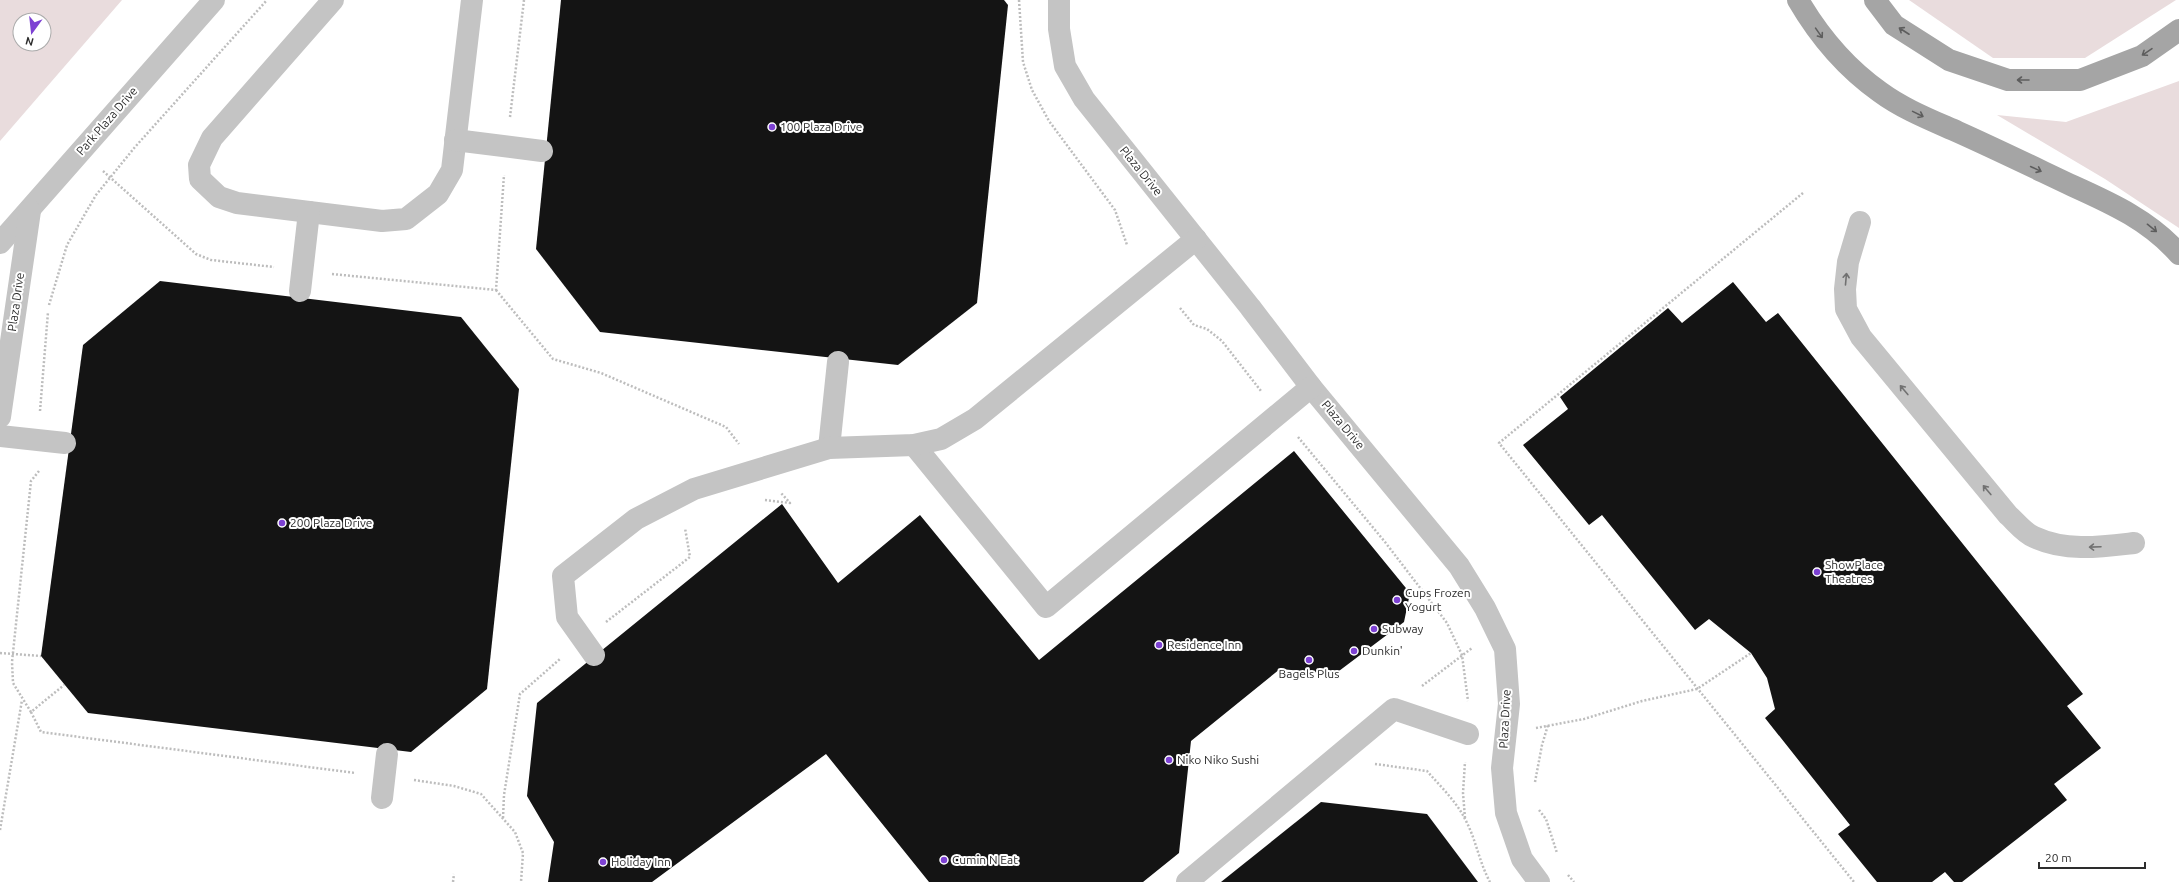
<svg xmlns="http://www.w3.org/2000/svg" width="2179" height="882" viewBox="0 0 2179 882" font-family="Ubuntu,sans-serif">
<rect width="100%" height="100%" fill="#fff"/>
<g fill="#e9dcdd" fill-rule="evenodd">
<path d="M0,0H122L0,141ZM20,20H44V44H20Z"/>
<polygon points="1909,0 2176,0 2085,58 1993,58"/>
<polygon points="2179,81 2179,228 2105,179 1997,115 2066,122"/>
</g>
<g fill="#141414">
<polygon points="561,0 1004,0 1008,5 977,303 898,365 600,332 536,249"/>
<polygon points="160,281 461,317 519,389 487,689 411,752 88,713 41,656 83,345"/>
<polygon points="1733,282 1766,322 1778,313 2083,694 2067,706 2101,748 2054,784 2067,800 1962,882 1954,882 1945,872 1932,882 1877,882 1838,834 1850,825 1765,718 1775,709 1767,678 1751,653 1709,619 1695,630 1602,515 1589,525 1523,445 1568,409 1560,397 1668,308 1682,323"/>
<polygon points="1294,451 1410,593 1404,622 1335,674 1280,669 1191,741 1179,853 1143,882 929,882 826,754 652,882 548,882 554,842 527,796 537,703 782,504 838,583 920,515 1039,660"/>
<polygon points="1321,802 1427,814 1478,882 1221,882"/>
</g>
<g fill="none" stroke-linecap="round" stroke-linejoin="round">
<g stroke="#bdbdbd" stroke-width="2.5" stroke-dasharray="2 2" stroke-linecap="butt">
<polyline points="1019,0 1023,62 1032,90 1049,121 1115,210 1127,245"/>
<polyline points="510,117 524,0"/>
<polyline points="103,171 196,254 211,260 274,267"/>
<polyline points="1803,193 1499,443 1854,882"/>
<polyline points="332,274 496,290 504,175"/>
<polyline points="496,290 553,359 601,373 726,427 739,444"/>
<polyline points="49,305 67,245 96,195 135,147 267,0"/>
<polyline points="1180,308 1194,325 1207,329 1222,341 1261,391"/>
<polyline points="40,411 48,312"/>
<polyline points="1298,437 1385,542 1447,623 1462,655 1468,701"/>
<polyline points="39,471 31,481 12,662 13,683 31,712 64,685"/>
<polyline points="765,500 790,503 781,493"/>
<polyline points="606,622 690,557 685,528"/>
<polyline points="1422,686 1472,648"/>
<polyline points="31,712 41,732 355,773"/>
<polyline points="1536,728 1584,719 1642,701 1697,689 1751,653"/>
<path d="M1375,764L1427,771C1440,786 1456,801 1465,819C1476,839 1479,862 1490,882"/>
<polyline points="414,780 454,786 481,794 515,832 523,853 521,882"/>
<polyline points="1535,782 1542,745 1548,725"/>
<polyline points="1539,810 1546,819 1557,853"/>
<polyline points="503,818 504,795 520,694 560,659"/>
<polyline points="1465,818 1463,793 1465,762"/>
<polyline points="0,830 22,700"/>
<polyline points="1568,875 1574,882"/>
<polyline points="453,882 454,874"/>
</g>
<g stroke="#c4c4c4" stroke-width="22">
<polyline points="333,0 212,138 199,165 200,179 219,197 237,203 382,221 406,219 438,194 452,170 472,0"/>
<polyline points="1059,0 1059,29 1065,66 1084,99 1250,307 1311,387 1459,566 1485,608 1505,649 1509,704 1502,768 1506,813 1522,859 1539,882"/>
<polyline points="455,140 542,151"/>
<path d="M1860,222L1848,262L1845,289L1846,309L1861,337L2008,515C2016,522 2024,533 2034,537C2066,552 2100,547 2134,543"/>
<polyline points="0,243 214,0"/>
<polyline points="300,291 309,212"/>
<polyline points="0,417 30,211"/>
<polyline points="0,436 65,443"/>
<polyline points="914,445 1046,607 1311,387"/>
<polyline points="829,448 838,362"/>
<polyline points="594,655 567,617 563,576 636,519 694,489 829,448 914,445 941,439 975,419 1196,239"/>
<polyline points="382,798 387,754"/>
<polyline points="1187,882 1394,709 1468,734"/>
</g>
<g stroke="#a5a5a5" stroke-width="22">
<path d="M1798,0C1819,36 1846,68 1880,92C1903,109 1931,120 1958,132C1996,149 2035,168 2073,186C2113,204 2150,221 2179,254"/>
<polyline points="1875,0 1894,25 1949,60 2008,80 2080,80 2142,56 2179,30"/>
</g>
<polyline stroke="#bdbdbd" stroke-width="2.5" stroke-dasharray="2 2" stroke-linecap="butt" points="0,653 41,656"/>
</g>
<defs><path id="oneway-shaft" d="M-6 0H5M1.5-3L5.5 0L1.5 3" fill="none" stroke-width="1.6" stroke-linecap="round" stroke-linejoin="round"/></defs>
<g stroke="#5d5d5d">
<use href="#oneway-shaft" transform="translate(1904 31) rotate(-147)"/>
<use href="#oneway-shaft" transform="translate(1819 33) rotate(55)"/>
<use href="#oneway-shaft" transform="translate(2147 52) rotate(146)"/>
<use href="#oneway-shaft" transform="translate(2023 80) rotate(180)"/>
<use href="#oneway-shaft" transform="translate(1918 114) rotate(26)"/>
<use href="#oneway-shaft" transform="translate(2036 169) rotate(25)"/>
<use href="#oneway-shaft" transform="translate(2152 228) rotate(39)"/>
</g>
<g stroke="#717171">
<use href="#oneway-shaft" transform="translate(1846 279) rotate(-85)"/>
<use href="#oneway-shaft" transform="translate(1904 390) rotate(-130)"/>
<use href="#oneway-shaft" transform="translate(1987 490) rotate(-130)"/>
<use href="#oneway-shaft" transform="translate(2095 547) rotate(178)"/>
</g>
<g fill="#7d41d3" stroke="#fff" stroke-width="1.5">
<circle cx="772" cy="127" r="4"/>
<circle cx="282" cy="523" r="4"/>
<circle cx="1817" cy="572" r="4"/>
<circle cx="1397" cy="600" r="4"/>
<circle cx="1374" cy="629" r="4"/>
<circle cx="1159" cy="645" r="4"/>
<circle cx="1354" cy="651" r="4"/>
<circle cx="1309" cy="660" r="4"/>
<circle cx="1169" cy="760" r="4"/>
<circle cx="944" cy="860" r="4"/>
<circle cx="603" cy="862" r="4"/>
</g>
<g text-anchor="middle" stroke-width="4" stroke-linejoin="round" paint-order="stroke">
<g font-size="12" fill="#2d2d2d" stroke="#fff">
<text transform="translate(107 121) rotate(-49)" y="4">Park Plaza Drive</text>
<text transform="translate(1141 171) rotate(51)" y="4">Plaza Drive</text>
<text transform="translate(16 302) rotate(-82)" y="4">Plaza Drive</text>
<text transform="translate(1343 425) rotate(50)" y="4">Plaza Drive</text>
<text transform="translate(1505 719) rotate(-87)" y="4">Plaza Drive</text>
</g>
<g font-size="12" fill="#2d2d2d" stroke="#fff" text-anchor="start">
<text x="780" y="131">100 Plaza Drive</text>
<text x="290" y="527">200 Plaza Drive</text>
<text x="1825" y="569">ShowPlace<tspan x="1825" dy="14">Theatres</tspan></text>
<text x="1405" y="597">Cups Frozen<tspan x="1405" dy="14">Yogurt</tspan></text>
<text x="1382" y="633">Subway</text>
<text x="1167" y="649">Residence Inn</text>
<text x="1362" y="655">Dunkin'</text>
<text x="1309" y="678" text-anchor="middle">Bagels Plus</text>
<text x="1177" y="764">Niko Niko Sushi</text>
<text x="952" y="864">Cumin N Eat</text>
<text x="611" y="866">Holiday Inn</text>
</g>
</g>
<g transform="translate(32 32) rotate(195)"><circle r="19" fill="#ffffff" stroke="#ababab"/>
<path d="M0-3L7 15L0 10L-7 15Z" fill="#7d41d3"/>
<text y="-6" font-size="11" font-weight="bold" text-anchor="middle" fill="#2d2d2d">N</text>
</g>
<path d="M2039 862v6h106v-6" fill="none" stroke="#2d2d2d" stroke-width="2"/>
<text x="2045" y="862" font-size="12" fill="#2d2d2d" stroke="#ffffff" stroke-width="3" paint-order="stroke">20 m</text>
</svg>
